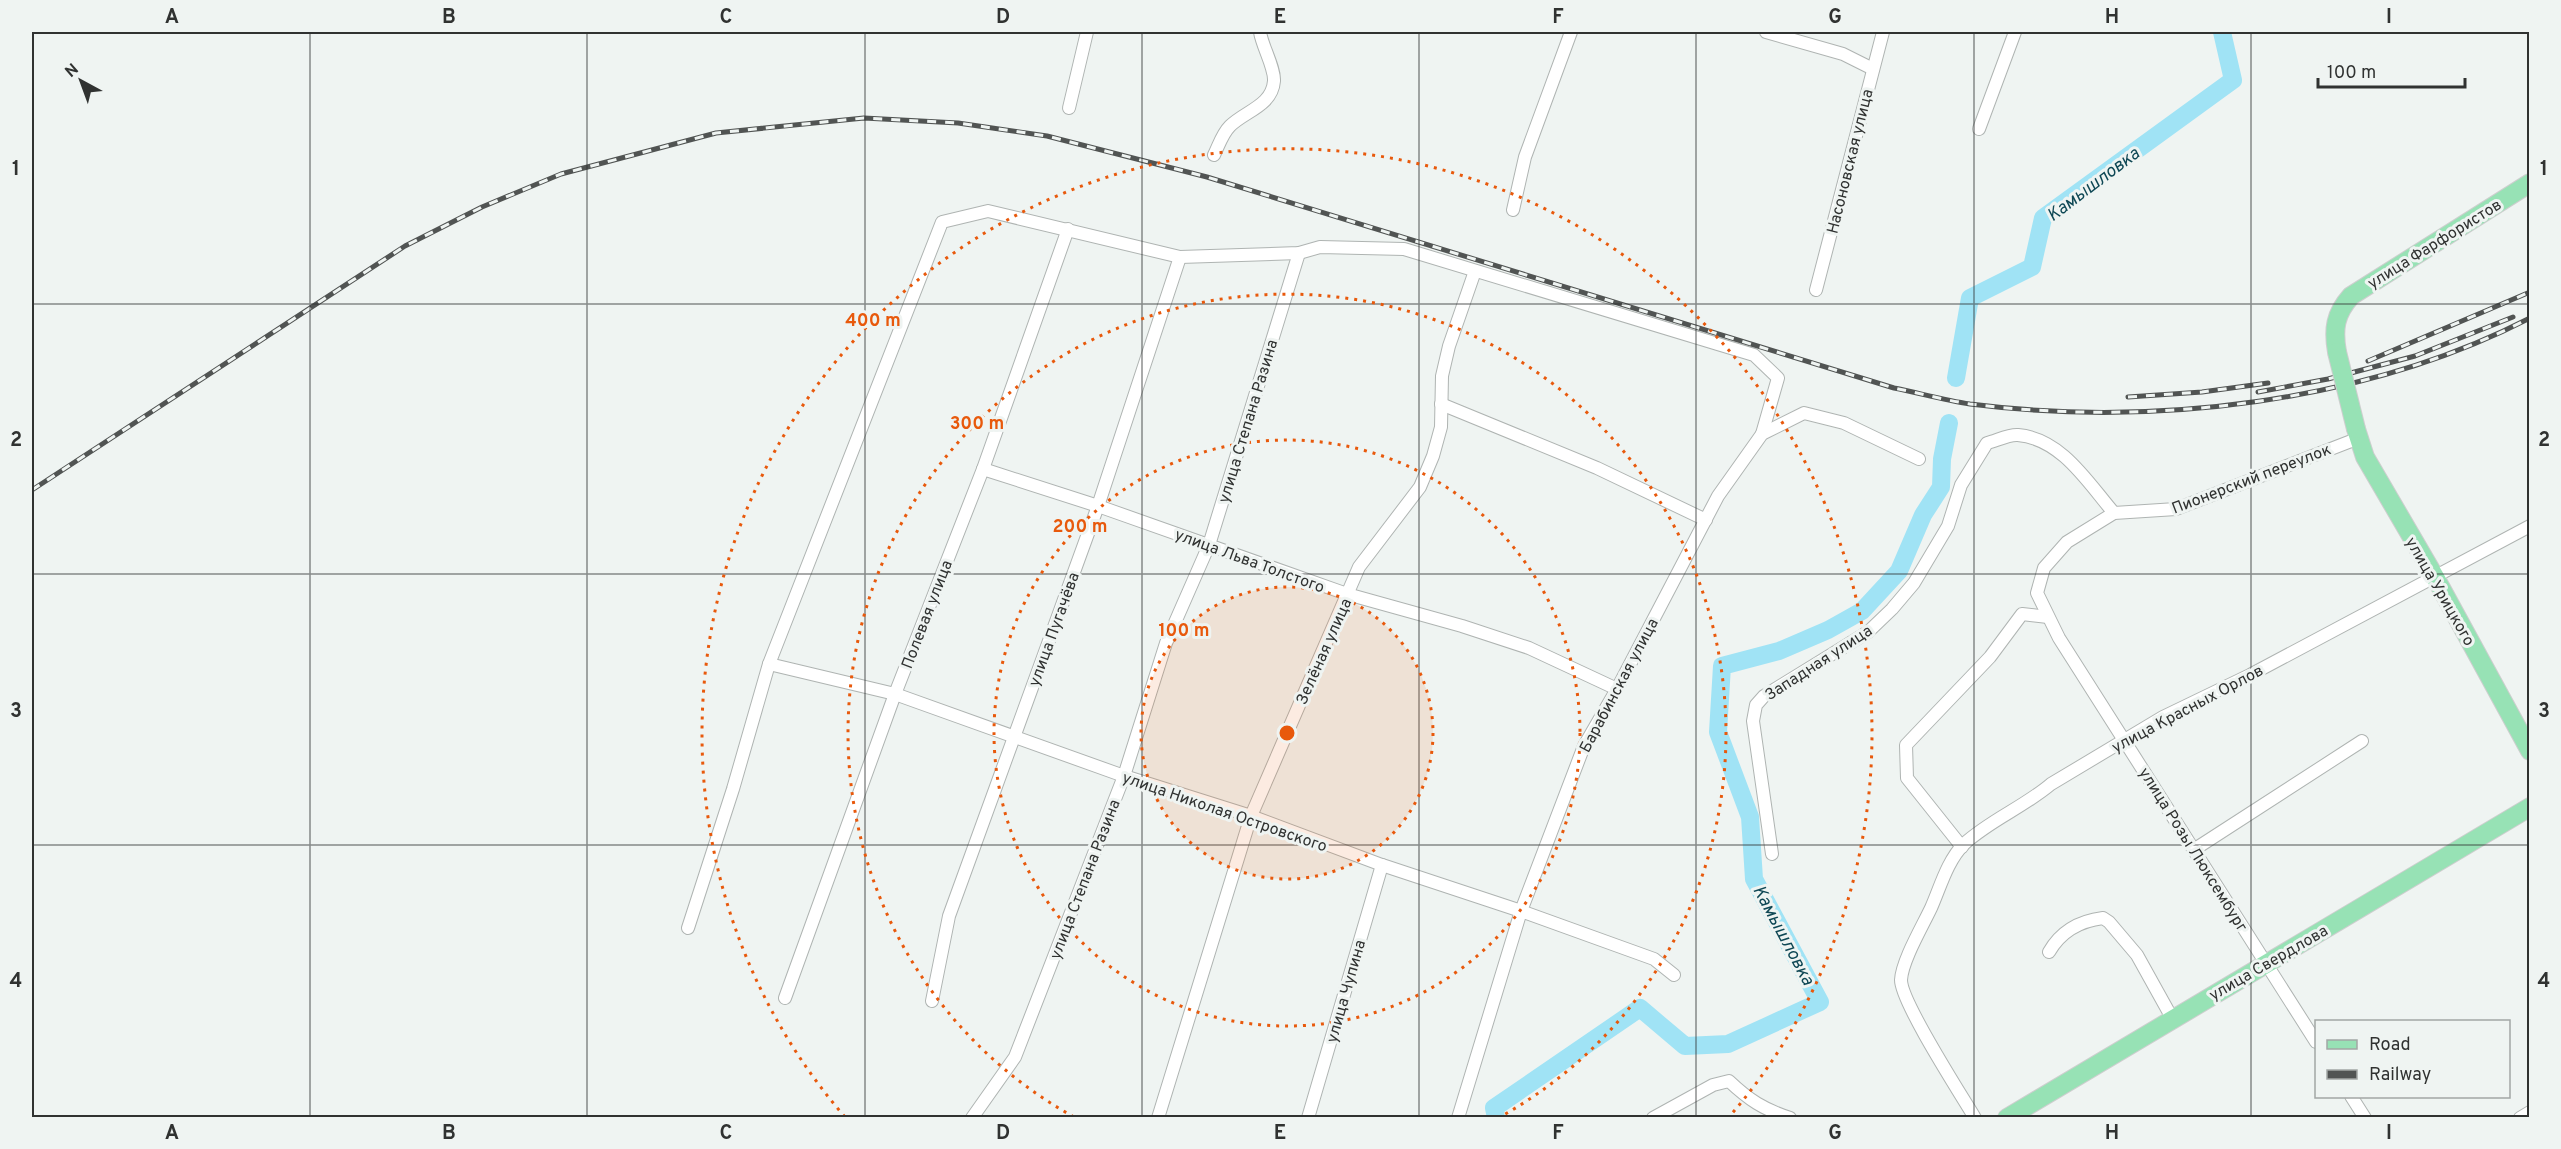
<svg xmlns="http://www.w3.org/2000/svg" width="2561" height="1149" viewBox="0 0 2561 1149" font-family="Overpass,sans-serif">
<rect width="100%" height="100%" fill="#eff4f2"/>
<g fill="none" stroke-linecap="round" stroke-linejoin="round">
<g stroke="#a0e3f5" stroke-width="18">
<polyline points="1956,378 1970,298 2032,267 2043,218 2233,80 2222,32"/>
<polyline points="1496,1118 1494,1108 1640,1008 1685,1046 1728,1044 1820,1002 1754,879 1750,817 1718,732 1722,666 1779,651 1828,630 1862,611 1899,571 1923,515 1941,487 1942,459 1949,423"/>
</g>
<defs>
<g id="minor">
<polyline points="1766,32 1843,54 1873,69"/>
<polyline points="1069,108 1087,32"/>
<polyline points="1979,129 2015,32"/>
<path d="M1214,155C1219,145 1222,134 1230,126C1245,111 1272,106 1274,81C1275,68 1262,46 1260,32"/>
<polyline points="1513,210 1525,157 1571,32"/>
<polyline points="1816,290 1883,32"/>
<polyline points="1441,404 1597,468 1706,520"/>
<polyline points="983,469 1098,506 1347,594 1462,626 1529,648 1617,689"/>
<polyline points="769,664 895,694 1124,776 1251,816 1382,865 1521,911 1654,959 1674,975"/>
<polyline points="1962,847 1907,778 1906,745 1990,657 2022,614 2048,617"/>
<polyline points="2195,849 2362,741"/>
<path d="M1772,854L1753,721L1756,705L1764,696L1868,632L1892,609L1914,583L1948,526L1961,485L1987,443C1996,441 2009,434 2018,435C2062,439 2088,483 2114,513"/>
<polyline points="688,928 733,789 769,664 942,222 988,211 1180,257 1299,253 1320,247 1404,249 1754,355 1778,378 1762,434"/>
<path d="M2049,952C2061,931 2079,921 2103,918L2109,922L2137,955L2172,1018"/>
<polyline points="785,998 895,694 983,469 1068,229"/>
<polyline points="932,1001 949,916 1098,506 1180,257"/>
<polyline points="2316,1042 2059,638 2037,593 2044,568 2067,542 2114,513 2176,509 2359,438"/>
<polyline points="2351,1096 2365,1118"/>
<polyline points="972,1118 1015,1057 1124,776 1166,643 1209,545 1299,253"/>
<polyline points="1158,1118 1251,816 1359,567 1420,487 1433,456 1441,427 1442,376 1449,346 1475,271"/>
<polyline points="1308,1118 1382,865"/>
<polyline points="1458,1118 1521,911 1584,746 1617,689 1718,496 1762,434 1804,413 1844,423 1919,459"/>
<path d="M1653,1118L1713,1085L1729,1081C1749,1100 1763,1109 1790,1118"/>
<path d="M1975,1118C1960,1093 1901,1002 1901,980C1902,961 1922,927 1931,908C1940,888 1947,861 1964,844C1990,820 2024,807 2051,784L2163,717L2250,675L2530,526"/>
<polyline points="2520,1118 2530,1112"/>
</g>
<g id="primary">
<path d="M2337,352C2333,329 2335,314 2351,296L2530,183"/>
<polyline points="2356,429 2365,457 2435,577 2530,751"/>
<polyline points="2007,1118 2530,807"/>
</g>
</defs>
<use href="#minor" stroke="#afb4b2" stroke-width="14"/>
<use href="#primary" stroke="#cdcece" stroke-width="20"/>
<use href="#minor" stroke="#fff" stroke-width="12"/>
<use href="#primary" stroke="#97e2b5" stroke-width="18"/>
<defs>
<g id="rail">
<polyline points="2368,361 2530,292"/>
<polyline points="2258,392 2328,379 2415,356 2513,317"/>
<polyline points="2128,397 2202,392 2268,383"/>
<path d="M32,490L405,246L482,207L561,174L716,133L864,118L958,123L1047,136L1207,177L1894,388C1919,393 1944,400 1970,404C2153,427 2365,403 2530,318"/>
</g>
</defs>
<use href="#rail" stroke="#515453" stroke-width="5"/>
<use href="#rail" stroke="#eff4f2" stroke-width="3" stroke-dasharray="9" stroke-linecap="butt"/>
<defs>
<polyline id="primary-bridge" points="2337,352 2356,429"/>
</defs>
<use href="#primary-bridge" stroke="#cdcece" stroke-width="20" stroke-linecap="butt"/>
<use href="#primary-bridge" stroke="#97e2b5" stroke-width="18"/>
</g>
<path fill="none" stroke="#303231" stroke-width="1.5" stroke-opacity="0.55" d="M310,32V1118M587,32V1118M865,32V1118M1142,32V1118M1419,32V1118M1696,32V1118M1974,32V1118M2251,32V1118M32,304H2530M32,574H2530M32,845H2530"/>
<circle cx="1287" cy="733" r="146" fill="#e8590c" fill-opacity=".12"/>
<g fill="none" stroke="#e8590c" stroke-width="3" stroke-dasharray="3 6">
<circle cx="1287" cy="733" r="146"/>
<circle cx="1287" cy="733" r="293"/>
<path d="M1074 1117A439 439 0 1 1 1500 1117"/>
<path d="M845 1117A585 585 0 1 1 1729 1117"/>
</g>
<g text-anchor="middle" stroke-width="6" stroke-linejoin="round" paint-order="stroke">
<g font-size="16" fill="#303231" stroke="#eff4f2">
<text transform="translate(1849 161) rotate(-76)" y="6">Насоновская улица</text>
<text transform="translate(2434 243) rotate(-32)" y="6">улица Фарфористов</text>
<text transform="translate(1247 421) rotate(-73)" y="6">улица Степана Разина</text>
<text transform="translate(2251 478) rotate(-21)" y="6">Пионерский переулок</text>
<text transform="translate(1250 560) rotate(20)" y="6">улица Льва Толстого</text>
<text transform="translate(2441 591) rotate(60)" y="6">улица Урицкого</text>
<text transform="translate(926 614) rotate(-69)" y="6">Полевая улица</text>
<text transform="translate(1053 629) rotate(-70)" y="6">улица Пугачёва</text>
<text transform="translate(1323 651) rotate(-66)" y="6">Зелёная улица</text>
<text transform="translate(1818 662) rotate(-33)" y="6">Западная улица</text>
<text transform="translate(1618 685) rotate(-62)" y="6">Барабинская улица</text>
<text transform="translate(2187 708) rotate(-28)" y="6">улица Красных Орлов</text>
<text transform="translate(1225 811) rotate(19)" y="6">улица Николая Островского</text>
<text transform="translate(2194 849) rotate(58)" y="6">улица Розы Люксембург</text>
<text transform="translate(1084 879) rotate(-69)" y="6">улица Степана Разина</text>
<text transform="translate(2268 962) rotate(-30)" y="6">улица Свердлова</text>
<text transform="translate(1345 991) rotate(-74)" y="6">улица Чупина</text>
</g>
<g font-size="18" font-style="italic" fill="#0f4855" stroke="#eff4f2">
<text transform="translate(2093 184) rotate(-37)" y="6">Камышловка</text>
<text transform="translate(1784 935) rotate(62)" y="6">Камышловка</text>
</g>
</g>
<circle cx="1287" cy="733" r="9" fill="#e8590c" stroke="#eff4f2" stroke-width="3"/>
<g font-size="18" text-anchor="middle" font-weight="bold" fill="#e8590c" stroke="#eff4f2" stroke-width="6" stroke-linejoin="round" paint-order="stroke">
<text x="873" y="326">400 m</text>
<text x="977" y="429">300 m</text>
<text x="1080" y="532">200 m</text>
<text x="1184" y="636">100 m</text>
</g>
<rect width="2561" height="1149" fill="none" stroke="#eff4f2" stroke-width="66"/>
<rect x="2315" y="1020" width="195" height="78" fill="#eff4f2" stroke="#a3a6a5" stroke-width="1.5"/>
<rect x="2327" y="1040" width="30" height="9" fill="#97e2b5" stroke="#a3a6a5" stroke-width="1.5"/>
<text x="2369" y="1050" font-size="18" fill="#303231">Road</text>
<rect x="2327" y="1070" width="30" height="9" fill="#515453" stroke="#a3a6a5" stroke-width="1.5"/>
<text x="2369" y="1080" font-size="18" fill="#303231">Railway</text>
<g transform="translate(81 81) rotate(319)" stroke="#eff4f2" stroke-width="4.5" paint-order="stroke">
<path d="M0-4.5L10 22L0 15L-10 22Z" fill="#303231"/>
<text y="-9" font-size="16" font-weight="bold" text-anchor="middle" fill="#303231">N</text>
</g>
<path d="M2318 78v9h147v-9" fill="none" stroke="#303231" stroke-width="3"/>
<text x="2327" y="78" font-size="18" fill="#303231" stroke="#eff4f2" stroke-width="4.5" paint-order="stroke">100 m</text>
<rect x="33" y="33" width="2495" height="1083" fill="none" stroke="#303231" stroke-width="2"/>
<g font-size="20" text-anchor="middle" font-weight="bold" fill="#303231">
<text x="172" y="23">A</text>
<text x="449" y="23">B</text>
<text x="726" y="23">C</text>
<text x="1003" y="23">D</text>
<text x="1280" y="23">E</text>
<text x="1558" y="23">F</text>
<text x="1835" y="23">G</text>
<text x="2112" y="23">H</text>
<text x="2389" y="23">I</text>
<text x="16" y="175">1</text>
<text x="2544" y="175">1</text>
<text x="16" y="446">2</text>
<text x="2544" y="446">2</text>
<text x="16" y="717">3</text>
<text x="2544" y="717">3</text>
<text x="16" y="987">4</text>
<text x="2544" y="987">4</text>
<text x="172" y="1139">A</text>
<text x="449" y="1139">B</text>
<text x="726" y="1139">C</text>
<text x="1003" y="1139">D</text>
<text x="1280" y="1139">E</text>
<text x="1558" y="1139">F</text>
<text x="1835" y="1139">G</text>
<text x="2112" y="1139">H</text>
<text x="2389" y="1139">I</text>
</g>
</svg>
